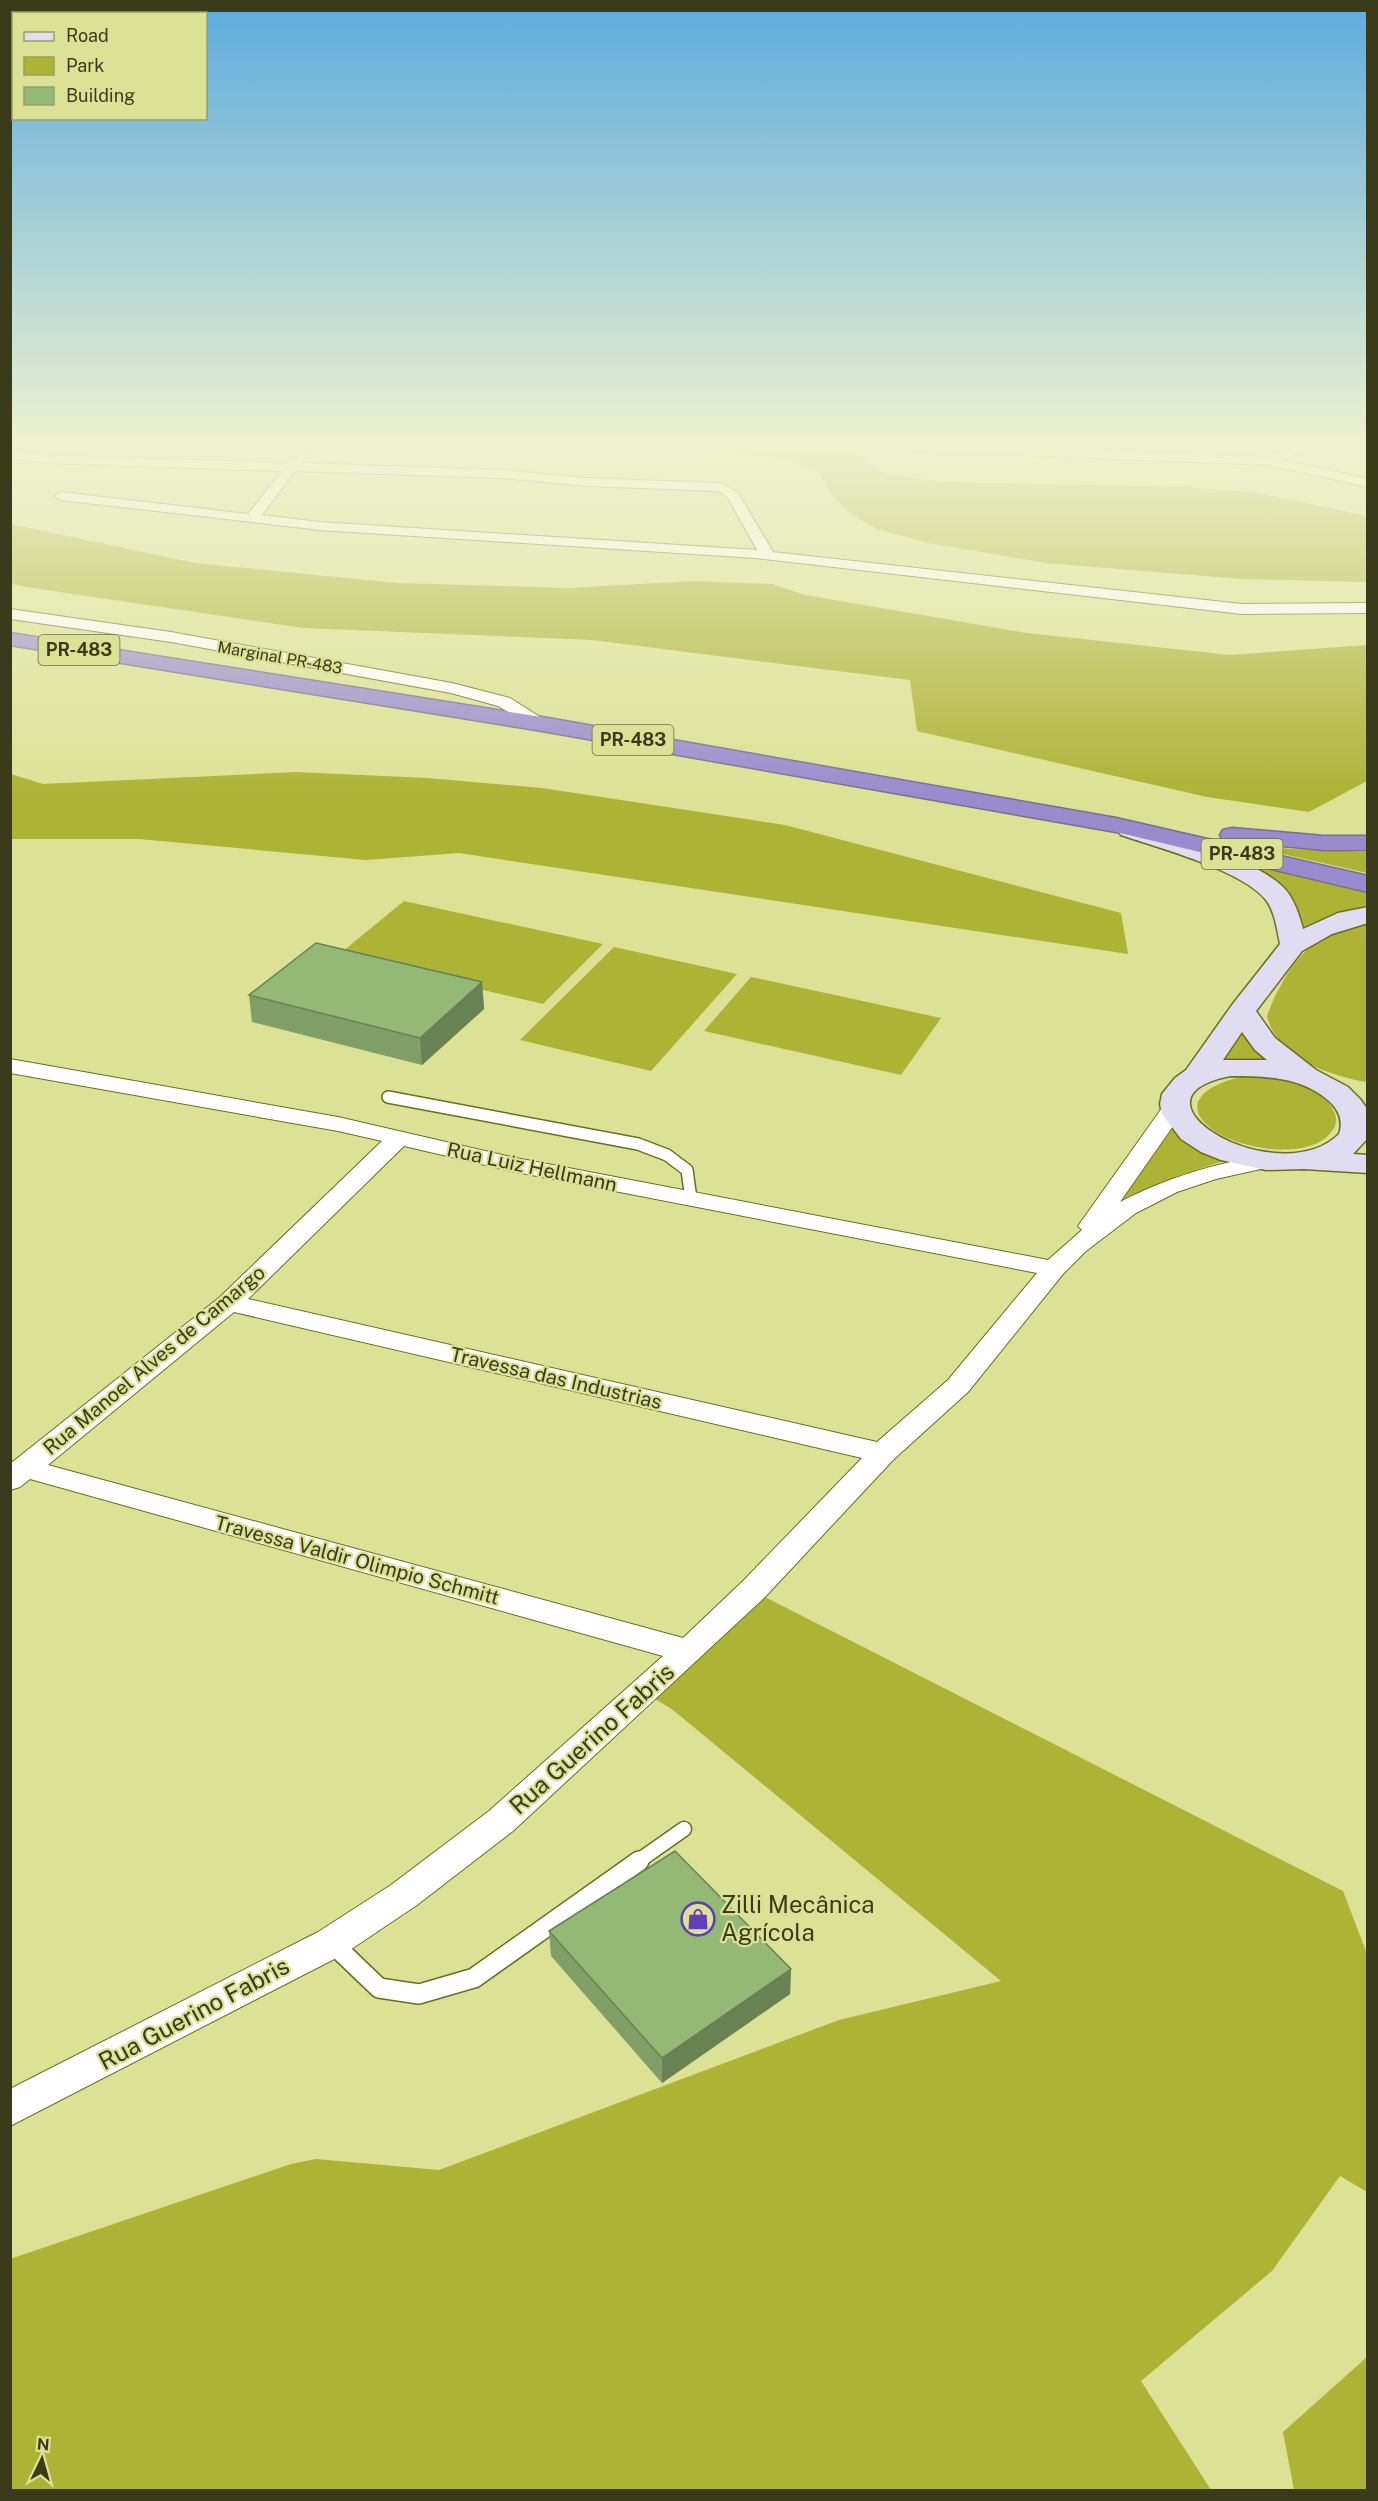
<svg xmlns="http://www.w3.org/2000/svg" width="1378" height="2501" viewBox="0 0 1378 2501" font-family="'Public Sans',sans-serif">
<rect width="100%" height="100%" fill="#dce295"/>
<g fill="#adb335">
<polygon points="671,445 827,445 854,451 884,473 942,482 1190,487 1253,492 1367,516 1367,582 1241,579 1046,563 929,543 876,529 846,511 830,492 820,474 787,459 693,451"/>
<polygon points="10,524 195,563 397,583 570,588 694,581 772,584 805,595 1027,633 1230,655 1367,645 1367,781 1309,812 1207,797 917,731 910,680 592,640 303,628 26,587 11,584"/>
<polygon points="296,772 427,778 542,788 785,825 1121,913 1128,954 459,853 366,860 139,839 11,839 11,774 43,784"/>
<polygon points="1229,842 1291,849 1367,852 1367,873"/>
<polygon points="1230,860 1367,892 1367,907 1338,914 1298,936 1295,920"/>
<polygon points="404,901 603,944 543,1004 337,956"/>
<path d="M1367,921V1082C1330,1076 1277,1058 1267,1016C1278,985 1300,947 1331,932C1343,927 1356,925 1367,921Z"/>
<polygon points="614,947 737,974 651,1071 520,1040"/>
<polygon points="751,977 941,1018 901,1075 704,1031"/>
<polygon points="1240,1023 1283,1065 1217,1064"/>
<path d="M1242,1077C1270,1077 1324,1082 1335,1114C1337,1120 1336,1126 1332,1131C1310,1162 1239,1149 1213,1130C1175,1102 1214,1082 1242,1077Z"/>
<polygon points="1173,1128 1230,1159 1180,1175 1121,1200"/>
<polygon points="757,1593 1343,1891 1367,1954 1367,2192 1340,2176 1272,2271 1141,2381 1211,2490 11,2490 10,2259 291,2164 316,2159 439,2170 839,2020 1001,1981 673,1710 647,1694"/>
<polygon points="1367,2357 1367,2490 1294,2490 1283,2432"/>
</g>
<g fill="none" stroke-linecap="round" stroke-linejoin="round">
<defs>
<polyline id="lane-far2" points="388,1097 638,1144 667,1155 687,1170 691,1199"/>
<polyline id="lane-far1" points="637,1862 684,1829"/>
<polyline id="lane" points="332,1943 379,1988 419,1994 474,1978 639,1861"/>
<g id="street">
<path d="M302,445H315L301,463L502,470L586,478L721,483L738,493L773,552L1242,604L1368,603V613L1242,614L755,558L320,530L61,500L54,496L61,492L248,514L282,471L44,463L10,458V450L44,455L288,463ZM295,471L502,478L586,486L718,491L728,498L757,550L320,522L262,515Z"/>
<polygon points="910,445 967,445 1267,457 1297,445 1315,445 1283,460 1368,479 1368,487 1269,465 915,451 910,450"/>
<polygon points="10,609 171,632 452,683 510,698 551,724 548,728 536,728 498,706 451,693 171,642 10,619"/>
<path d="M10,1059L338,1117L511,1157L1048,1260L1082,1230L1078,1226L1167,1101L1175,1099L1183,1101L1187,1106L1120,1202C1171,1176 1210,1166 1265,1154L1274,1156L1277,1161L1274,1166L1216,1179L1177,1192L1136,1213L1086,1251L1063,1274L968,1392L893,1460L765,1597L513,1831L417,1905L344,1954L10,2126V2089L318,1932L391,1885L489,1811L663,1656L30,1479L20,1487L10,1490V1464L220,1297L382,1141L338,1131L10,1073ZM404,1146L511,1171L1037,1273L948,1380L877,1442L248,1299ZM234,1312L862,1458L743,1581L683,1638L48,1465Z"/>
</g>
<path id="secondary" d="M1130,823C1170,833 1254,859 1283,887C1294,898 1299,914 1303,929L1338,913L1368,907V923L1332,934L1302,951L1256,1011L1275,1038L1316,1070L1348,1087L1360,1099L1368,1110V1138L1353,1154L1368,1155V1173L1304,1169L1266,1170L1221,1160L1201,1152L1181,1139L1162,1114L1160,1104L1162,1094L1175,1078L1186,1070L1232,1005L1280,944C1277,930 1275,912 1266,900C1242,870 1159,848 1121,835L1118,830L1121,825ZM1242,1032L1255,1050L1267,1060H1223ZM1231,1076C1266,1076 1305,1077 1332,1104C1340,1113 1343,1122 1339,1134C1278,1194 1114,1098 1231,1076Z"/>
<g id="highway">
<polygon points="10,633 542,717 1116,818 1368,876 1368,892 1116,832 542,731 10,645"/>
<polygon points="1232,828 1324,836 1368,836 1368,850 1324,850 1223,840 1220,835 1223,830"/>
</g>
</defs>
<use href="#lane-far2" stroke="#6a6e20" stroke-width="14"/>
<use href="#lane-far1" stroke="#6a6e20" stroke-width="17"/>
<use href="#lane" stroke="#6a6e20" stroke-width="22"/>
<use href="#street" stroke="#6a6e20" stroke-width="2"/>
<use href="#secondary" stroke="#6a6e20" stroke-width="3"/>
<use href="#highway" stroke="#777090" stroke-width="3"/>
<use href="#lane-far2" stroke="#fff" stroke-width="11"/>
<use href="#lane-far1" stroke="#fff" stroke-width="14"/>
<use href="#lane" stroke="#fff" stroke-width="19"/>
<use href="#street" fill="#fff" fill-rule="evenodd"/>
<use href="#secondary" fill="#e0dcf1" fill-rule="evenodd"/>
<use href="#highway" fill="#988ccf" fill-rule="evenodd"/>
</g>
<g fill="#7f9f66">
<polygon points="482,982 484,1009 422,1065 252,1022 249,995"/>
<polygon points="549,1931 791,1969 790,1994 662,2083 551,1956"/>
</g>
<g fill="#688253">
<polygon points="482,982 484,1009 422,1065 420,1038"/>
<polygon points="791,1969 790,1994 662,2083 662,2058"/>
</g>
<g fill="#94b977" stroke="#688253" stroke-width="1.5">
<polygon points="316,943 482,982 420,1038 249,995"/>
<polygon points="675,1851 791,1969 662,2058 549,1931"/>
</g>
<linearGradient id="sky" x2="0" y2="1"><stop stop-color="#5babde"/><stop offset="0.56" stop-color="#eff2cf"/><stop offset="1" stop-color="#eff2cf" stop-opacity="0"/></linearGradient>
<rect width="1378" height="795" fill="url(#sky)"/>
<defs>
<symbol id="shop-ring" viewBox="-11 -11 22 22"><circle r="9.5" fill="#dce295" stroke="#633eb6" stroke-width="1.5"/><path d="M-5-2.5h2.3a2.7 3.5 0 0 1 5.4 0H5L5.5 6h-11ZM-1.5-2.5h3a1.5 2.3 0 0 0-3 0Z" fill="#633eb6"/></symbol>
</defs>
<g fill-rule="evenodd">
<use href="#shop-ring" x="679" y="1900" width="38" height="38"/>
</g>
<g text-anchor="middle" stroke-width="4.5" stroke-linejoin="round" paint-order="stroke">
<g font-size="16" fill="#393b1b" stroke="#dce295">
<text transform="translate(280 657) rotate(10)" y="6">Marginal PR-483</text>
</g>
<g fill="#dce295" stroke="#6a6d40" stroke-width="1.5">
<rect x="38.5" y="635" width="81" height="30" rx="4.5"/>
<rect x="592.5" y="725" width="81" height="30" rx="4.5"/>
<rect x="1201.5" y="839" width="81" height="30" rx="4.5"/>
</g>
<g font-size="18" font-weight="bold" fill="#393b1b">
<text x="79" y="656">PR-483</text>
<text x="633" y="746">PR-483</text>
<text x="1242" y="860">PR-483</text>
</g>
<g font-size="20" fill="#393b1b" stroke="#dce295">
<text transform="translate(532 1167) rotate(12)" y="7">Rua Luiz Hellmann</text>
<text transform="translate(154 1360) rotate(-40)" y="7">Rua Manoel Alves de Camargo</text>
<text transform="translate(556 1378) rotate(13)" y="7">Travessa das Industrias</text>
<text transform="translate(357 1560) rotate(15)" y="7">Travessa Valdir Olimpio Schmitt</text>
</g>
<g font-size="24" fill="#393b1b" stroke="#dce295">
<text transform="translate(592 1739) rotate(-42)" y="8">Rua Guerino Fabris</text>
<text transform="translate(194 2014) rotate(-28)" y="8">Rua Guerino Fabris</text>
</g>
<g font-size="24" fill="#393b1b" stroke="#dce295" text-anchor="start">
<text x="721" y="1913">Zilli Mecânica<tspan x="721" dy="28">Agrícola</tspan></text>
</g>
</g>
<rect width="1378" height="2501" fill="none" stroke="#393b1b" stroke-width="24"/>
<rect x="12" y="12" width="195" height="108" fill="#dce295" stroke="#9b9f64" stroke-width="1.5"/>
<rect x="24" y="32" width="30" height="9" fill="#e0dcf1" stroke="#9b9f64" stroke-width="1.5"/>
<text x="66" y="42" font-size="18" fill="#393b1b">Road</text>
<rect x="24" y="57" width="30" height="18" fill="#adb335" stroke="#9b9f64" stroke-width="1.5"/>
<text x="66" y="72" font-size="18" fill="#393b1b">Park</text>
<rect x="24" y="87" width="30" height="18" fill="#94b977" stroke="#9b9f64" stroke-width="1.5"/>
<text x="66" y="102" font-size="18" fill="#393b1b">Building</text>
<g transform="translate(42 2459) rotate(5)" stroke="#dce295" stroke-width="4.5" paint-order="stroke">
<path d="M0-4.5L10 22L0 15L-10 22Z" fill="#393b1b"/>
<text y="-9" font-size="16" font-weight="bold" text-anchor="middle" fill="#393b1b">N</text>
</g>
</svg>
